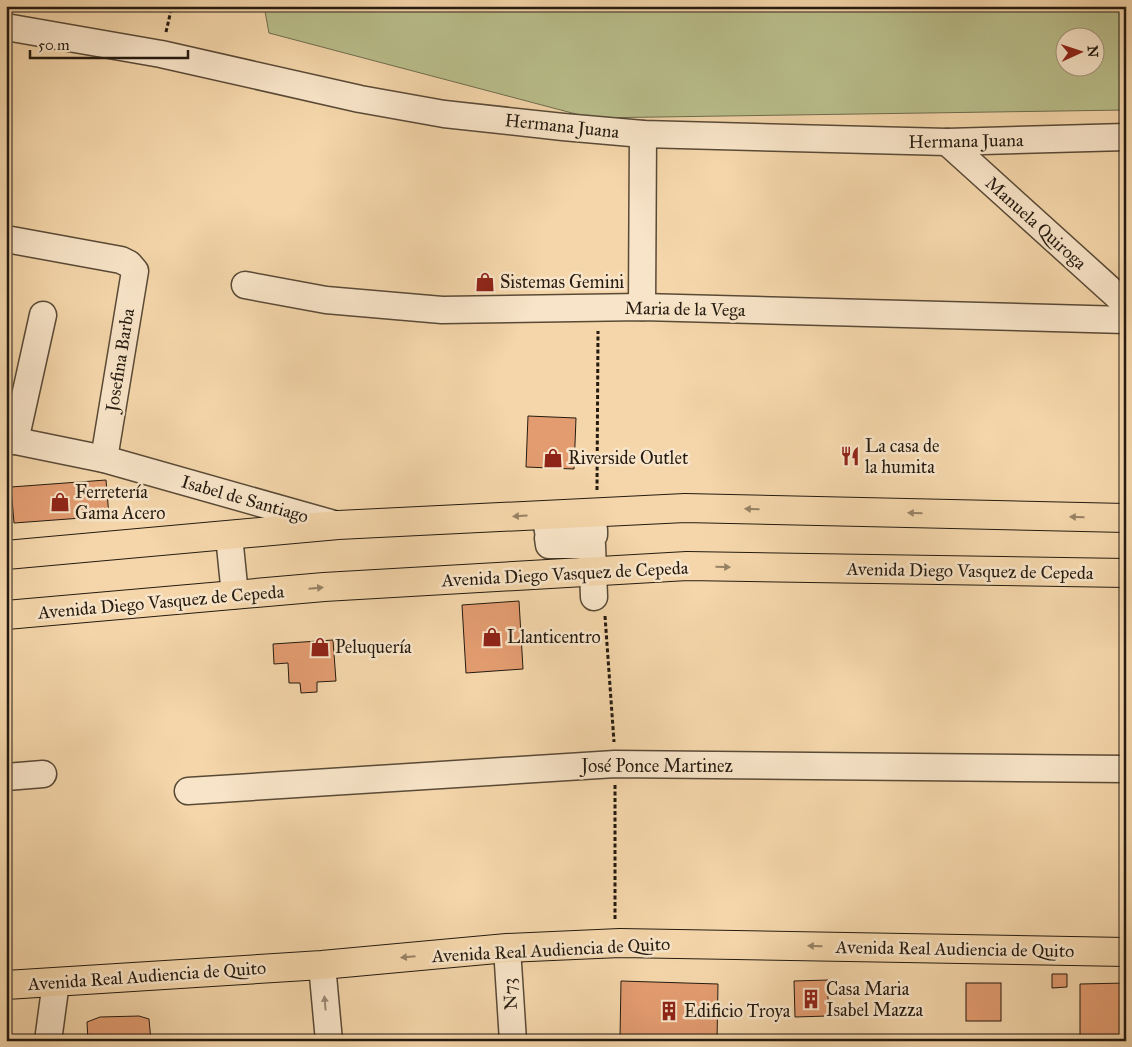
<svg xmlns="http://www.w3.org/2000/svg" width="1132" height="1047" viewBox="0 0 1132 1047" font-family="'IM FELL Great Primer',serif">
<rect width="100%" height="100%" fill="#f4d6aa"/>
<filter id="stains"><feTurbulence type="fractalNoise" baseFrequency=".004" numOctaves="4"/><feColorMatrix values="0 0 0 0 .2 0 0 0 0 .09 0 0 0 0 .02 0 0 0 .5 -.17"/></filter>
<radialGradient id="worn" r=".72"><stop offset=".6" stop-color="#630" stop-opacity="0"/><stop offset="1" stop-color="#630" stop-opacity=".3"/></radialGradient>
<path fill="#b9be8b" stroke="#6f6c4e" fill-rule="evenodd" d="M264,6H1126V110L591,118L269,33ZM1064,38H1094V68H1064Z"/>
<g fill="#e29c70" stroke="#251b10">
<polygon points="528,416 576,418 574,469 526,467"/>
<polygon points="106,480 109,516 14,523 11,487"/>
<polygon points="519,601 523,669 466,673 462,605"/>
<polygon points="333,640 336,681 317,682 317,692 301,693 300,683 289,683 288,663 274,664 273,644"/>
<polygon points="1052,974 1067,974 1067,987 1052,988"/>
<polygon points="828,980 828,1016 795,1017 794,981"/>
<polygon points="621,981 718,984 717,1041 620,1038"/>
<rect x="966" y="983" width="35" height="38"/>
<polygon points="1126,983 1126,1038 1080,1039 1080,984"/>
<polygon points="139,1016 149,1019 151,1041 88,1041 87,1022 100,1017"/>
</g>
<g fill="none" stroke-linecap="round" stroke-linejoin="round">
<defs>
<g id="minor">
<polyline points="6,27 161,54 360,99 444,114 563,127 643,134 947,142 1126,137"/>
<polyline points="947,142 1126,304"/>
<polyline points="6,239 121,260 129,264 135,271 104,459"/>
<polyline points="245,285 326,300 442,310 642,307 1126,320"/>
<polyline points="642,307 643,134"/>
<polyline points="6,439 104,459 334,524"/>
<polyline points="15,441 43,315"/>
<polyline points="577,523 547,525 548,531 594,530 594,535 548,538 549,545 592,545 594,597"/>
<polyline points="229,536 235,595"/>
<polyline points="6,777 43,774"/>
<polyline points="188,791 615,764 1126,769"/>
<polyline points="507,948 513,1041"/>
<polyline points="322,965 329,1041"/>
<polyline points="48,1041 56,982"/>
</g>
<g id="major">
<polyline points="6,555 338,525 685,508 1126,518"/>
<polyline points="6,615 324,587 687,566 1126,573"/>
<polyline points="6,985 322,965 507,948 620,943 1126,952"/>
</g>
</defs>
<use href="#minor" stroke="#594a36" stroke-width="29"/>
<use href="#major" stroke="#251b10" stroke-width="30"/>
<g stroke="#251b10" stroke-width="3" stroke-dasharray="4 2.5" stroke-linecap="butt">
<polyline points="166,32 172,6"/>
<polyline points="597,490 598,331"/>
<polyline points="605,616 614,742"/>
<polyline points="615,919 615,785"/>
</g>
<use href="#minor" stroke="#f8e4c8" stroke-width="26"/>
<use href="#major" stroke="#f4d6aa" stroke-width="28"/>
</g>
<defs><path id="oneway-solid" d="M-6-.8H1V-3.2L6.5 0L1 3.2V.8H-6Z" transform="scale(1.25)"/></defs>
<g fill="#978265">
<use href="#oneway-solid" transform="translate(752 509) rotate(-179)"/>
<use href="#oneway-solid" transform="translate(915 513) rotate(-179)"/>
<use href="#oneway-solid" transform="translate(520 516) rotate(177)"/>
<use href="#oneway-solid" transform="translate(1077 517) rotate(-179)"/>
<use href="#oneway-solid" transform="translate(723 567) rotate(1)"/>
<use href="#oneway-solid" transform="translate(316 588) rotate(-5)"/>
<use href="#oneway-solid" transform="translate(815 946) rotate(-179)"/>
<use href="#oneway-solid" transform="translate(408 957) rotate(175)"/>
</g>
<use fill="#998a75" href="#oneway-solid" transform="translate(325 1003) rotate(-95)"/>
<defs>
<symbol id="shop-bare" viewBox="-9 -9 18 18"><path d="M-5-2.5h2.3a2.7 3.5 0 0 1 5.4 0H5L5.5 6h-11ZM-1.5-2.5h3a1.5 2.3 0 0 0-3 0Z" fill="#8f2418" stroke="#f8e4c8" stroke-width="2.5" paint-order="stroke"/></symbol>
<symbol id="restaurant-bare" viewBox="-9 -9 18 18"><path d="M-5-6h1v4h1v-4h1v4h1v-4h1v5L-1.5 .5V6h-2V.5L-5-1ZM5-6V6H3V1.5H1.5Q1.5-4 5-6Z" fill="#8f2418" stroke="#f8e4c8" stroke-width="2.5" paint-order="stroke"/></symbol>
<symbol id="building-bare" viewBox="-9 -9 18 18"><path d="M-4-6H4V6H1V3H-1V6H-4ZM-2.5-4.3h1.7v1.8h-1.7ZM.8-4.3h1.7v1.8H.8ZM-2.5-1h1.7V.8h-1.7ZM.8-1h1.7V.8H.8Z" fill="#8f2418" stroke="#f8e4c8" stroke-width="2.5" paint-order="stroke"/></symbol>
</defs>
<g fill-rule="evenodd">
<use href="#shop-bare" x="471" y="268" width="28" height="28"/>
<use href="#restaurant-bare" x="836" y="442" width="28" height="28"/>
<use href="#shop-bare" x="539" y="444" width="28" height="28"/>
<use href="#shop-bare" x="46" y="488" width="28" height="28"/>
<use href="#shop-bare" x="478" y="623" width="28" height="28"/>
<use href="#shop-bare" x="306" y="633" width="28" height="28"/>
<use href="#building-bare" x="797" y="985" width="28" height="28"/>
<use href="#building-bare" x="655" y="997" width="28" height="28"/>
</g>
<g text-anchor="middle" stroke-width="5" stroke-linejoin="round" paint-order="stroke">
<g font-size="18" fill="#251b10" stroke="#f8e4c8">
<text transform="translate(562 126) rotate(6)" y="6">Hermana Juana</text>
<text transform="translate(966 141) rotate(-1)" y="6">Hermana Juana</text>
<text transform="translate(1036 223) rotate(42)" y="6">Manuela Quiroga</text>
<text transform="translate(685 309) rotate(1)" y="6">Maria de la Vega</text>
<text transform="translate(120 360) rotate(-81)" y="6">Josefina Barba</text>
<text transform="translate(245 499) rotate(16)" y="6">Isabel de Santiago</text>
<text transform="translate(970 571) rotate(1)" y="6">Avenida Diego Vasquez de Cepeda</text>
<text transform="translate(565 574) rotate(-3)" y="6">Avenida Diego Vasquez de Cepeda</text>
<text transform="translate(161 602) rotate(-5)" y="6">Avenida Diego Vasquez de Cepeda</text>
<text x="657" y="772">José Ponce Martinez</text>
<text transform="translate(955 949) rotate(1)" y="6">Avenida Real Audiencia de Quito</text>
<text transform="translate(551 950) rotate(-3)" y="6">Avenida Real Audiencia de Quito</text>
<text transform="translate(147 976) rotate(-4)" y="6">Avenida Real Audiencia de Quito</text>
<text transform="translate(510 994) rotate(-94)" y="6">N73</text>
</g>
<g font-size="18" fill="#251b10" stroke="#f8e4c8" text-anchor="start">
<text x="500" y="288">Sistemas Gemini</text>
<text x="865" y="452">La casa de<tspan x="865" dy="21">la humita</tspan></text>
<text x="568" y="464">Riverside Outlet</text>
<text x="75" y="498">Ferretería<tspan x="75" dy="21">Gama Acero</tspan></text>
<text x="507" y="643">Llanticentro</text>
<text x="335" y="653">Peluquería</text>
<text x="826" y="995">Casa Maria<tspan x="826" dy="21">Isabel Mazza</tspan></text>
<text x="684" y="1017">Edificio Troya</text>
</g>
</g>
<rect width="1132" height="1047" fill="none" stroke="#f4d6aa" stroke-width="25"/>
<rect x="8" y="8" width="1117" height="1032" fill="none" stroke="#251b10" stroke-width="2.5"/>
<rect x="12" y="12" width="1107" height="1022" fill="none" stroke="#251b10"/>
<g transform="translate(1080 52) rotate(87)"><circle r="24" fill="#f8e4c8" stroke="#a4947e"/>
<path d="M0-4L9 19L0 12L-9 19Z" fill="#8f2418"/>
<text y="-8" font-size="14" font-weight="bold" text-anchor="middle" fill="#251b10">N</text>
</g>
<path d="M30 50v8h158v-8" fill="none" stroke="#251b10" stroke-width="2.5"/>
<text x="38" y="50" font-size="15" fill="#251b10" stroke="#f8e4c8" stroke-width="4" paint-order="stroke">50 m</text>
<rect width="100%" height="100%" filter="url(#stains)"/>
<rect width="100%" height="100%" fill="url(#worn)"/>
</svg>
